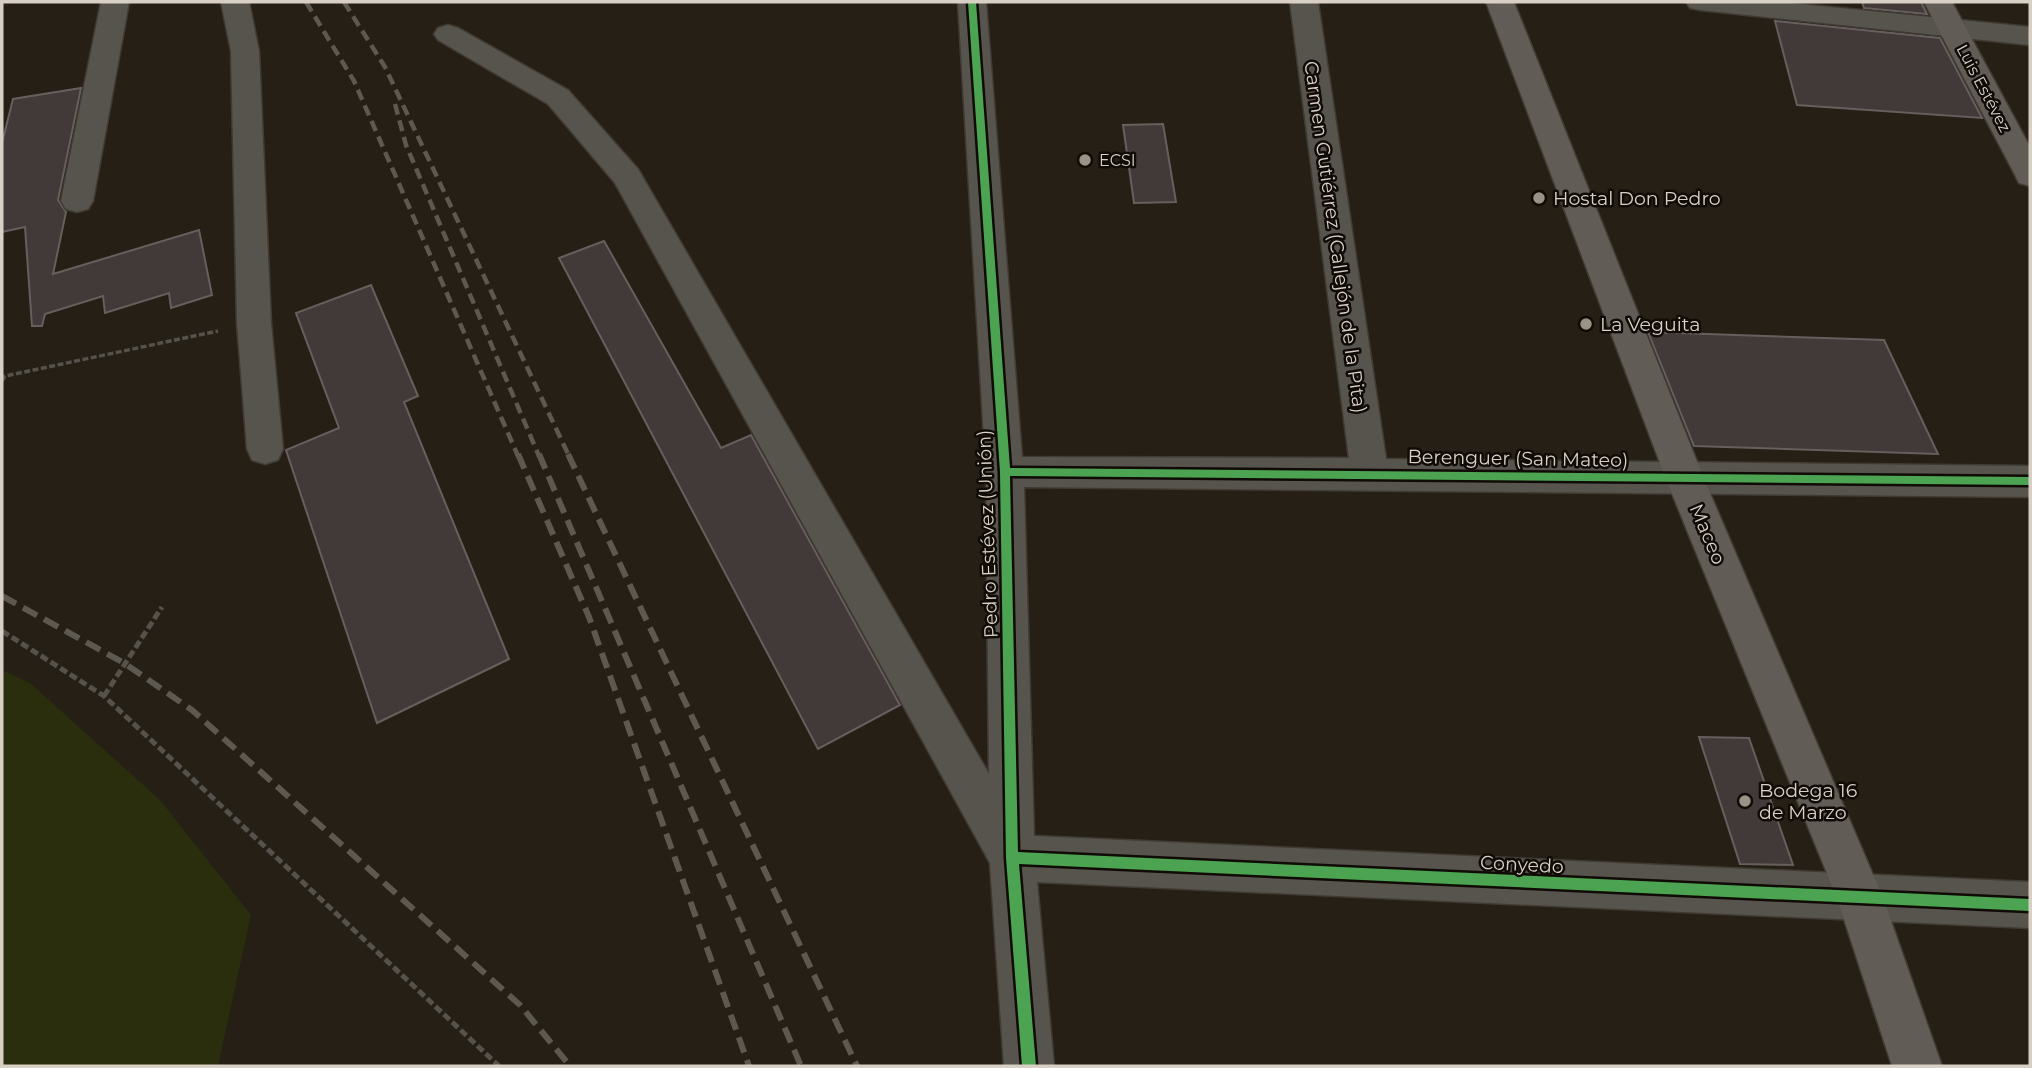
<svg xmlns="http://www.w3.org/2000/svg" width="2032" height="1068" viewBox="0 0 2032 1068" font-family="Montserrat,sans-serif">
<rect width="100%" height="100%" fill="#251f15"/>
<polygon fill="#2b2e0d" points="2,670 30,683 160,800 251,915 218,1066 2,1066"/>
<g fill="#423939" stroke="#665f5e" stroke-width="2">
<polygon points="1862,2 1921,2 1927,14 1864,8"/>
<polygon points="1775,21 1940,38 1982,118 1797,105"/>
<polygon points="81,88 58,200 66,212 53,274 199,230 212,295 171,308 169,293 105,313 103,296 45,314 42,326 32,326 25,227 2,232 2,143 13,99"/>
<polygon points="1163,124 1176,202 1134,203 1123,125"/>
<polygon points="604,241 721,448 751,435 900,705 818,749 559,258"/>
<polygon points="371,285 418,396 404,402 509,659 377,723 286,450 339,428 296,313"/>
<polygon points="1648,332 1884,340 1938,454 1694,446"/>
<polygon points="1699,737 1749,738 1793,865 1740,864"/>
</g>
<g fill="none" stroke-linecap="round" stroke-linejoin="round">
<defs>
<g id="minor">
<polygon points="101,2 129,2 93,201 88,209 77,212 66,209 61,201"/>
<polygon points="221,2 249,2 259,51 271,323 283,449 278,460 265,464 252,460 247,449 237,323 231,51"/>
<polygon points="958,2 986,2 1022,457 1349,458 1290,2 1318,2 1386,459 2030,466 2030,497 1024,487 1034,836 2030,882 2030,928 1037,882 1054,1066 1004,1066 990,863 615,183 548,104 438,40 434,34 438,28 448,25 458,28 568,90 638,169 989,774 986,472"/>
<polygon points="1686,2 1780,2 2030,27 2030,45 1700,10 1690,8"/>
</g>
<g id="major">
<polygon points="1486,2 1514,2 1704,479 1883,898 1942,1066 1892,1066 1837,898 1666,479"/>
<polygon points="1924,2 1952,2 2030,147 2030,186 2019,183 2015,175"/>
</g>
</defs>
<use href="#minor" stroke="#403a33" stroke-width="3"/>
<use href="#major" stroke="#403a33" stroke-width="3"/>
<polyline stroke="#55514b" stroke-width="3.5" stroke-dasharray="6 2.5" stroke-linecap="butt" points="2,381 5,376 218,331"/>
<g stroke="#55514b" stroke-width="5" stroke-dasharray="8 3.5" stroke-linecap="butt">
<polyline points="2,631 104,696 499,1066"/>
<polyline points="104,696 162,607"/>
</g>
<use href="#minor" fill="#57544e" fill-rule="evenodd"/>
<use href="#major" fill="#615c55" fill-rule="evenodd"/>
<g stroke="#5d5951" stroke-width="4.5" stroke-dasharray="11 6" stroke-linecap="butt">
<polyline points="306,2 354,81 518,456"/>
<polyline points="344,2 385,67 569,456"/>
<polyline points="395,104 406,145 539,456"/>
</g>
<g stroke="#5d5951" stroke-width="6" stroke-dasharray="16 8" stroke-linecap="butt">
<polyline points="518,454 589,617 749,1066"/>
<polyline points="539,454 801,1066"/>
<polyline points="568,454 857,1066"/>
<polyline points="2,596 124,663 192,710 520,1005 570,1066"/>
</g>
<defs>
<polygon id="cycleway" points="968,2 976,2 1010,468 2030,477 2030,485 1010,476 1018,852 2030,899 2030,911 1019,864 1036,1066 1022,1066 1006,858 1000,472"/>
</defs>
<use href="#cycleway" stroke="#100b05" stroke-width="5"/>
<use href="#cycleway" fill="#4ca352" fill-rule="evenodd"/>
</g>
<g fill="#999287" stroke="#100b05" stroke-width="2.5">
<circle cx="1085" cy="160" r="7"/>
<circle cx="1539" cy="198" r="7"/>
<circle cx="1586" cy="324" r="7"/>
<circle cx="1745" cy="801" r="7"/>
</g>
<g text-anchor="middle" stroke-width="5" stroke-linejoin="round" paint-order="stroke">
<g font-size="16" fill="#d8d0c5" stroke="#100b05">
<text transform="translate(1984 88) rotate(62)" y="6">Luis Estévez</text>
</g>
<g font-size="16" fill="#d8d0c5" stroke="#100b05" text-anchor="start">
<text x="1099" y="166">ECSI</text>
</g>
<g font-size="19" fill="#d8d0c5" stroke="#100b05" text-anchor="start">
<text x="1553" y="205">Hostal Don Pedro</text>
<text x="1600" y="331">La Veguita</text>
<text x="1759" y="797">Bodega 16<tspan x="1759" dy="22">de Marzo</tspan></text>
</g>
<g font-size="19" fill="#d8d0c5" stroke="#100b05">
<text transform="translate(1336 237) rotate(82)" y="7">Carmen Gutiérrez (Callejón de la Pita)</text>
<text transform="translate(1518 458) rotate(1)" y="7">Berenguer (San Mateo)</text>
<text transform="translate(987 534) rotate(-92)" y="7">Pedro Estévez (Unión)</text>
<text transform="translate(1708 534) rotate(67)" y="7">Maceo</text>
<text transform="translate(1522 864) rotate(3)" y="7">Conyedo</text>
</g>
</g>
<rect width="2032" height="1068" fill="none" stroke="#d8d0c5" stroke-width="7"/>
</svg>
